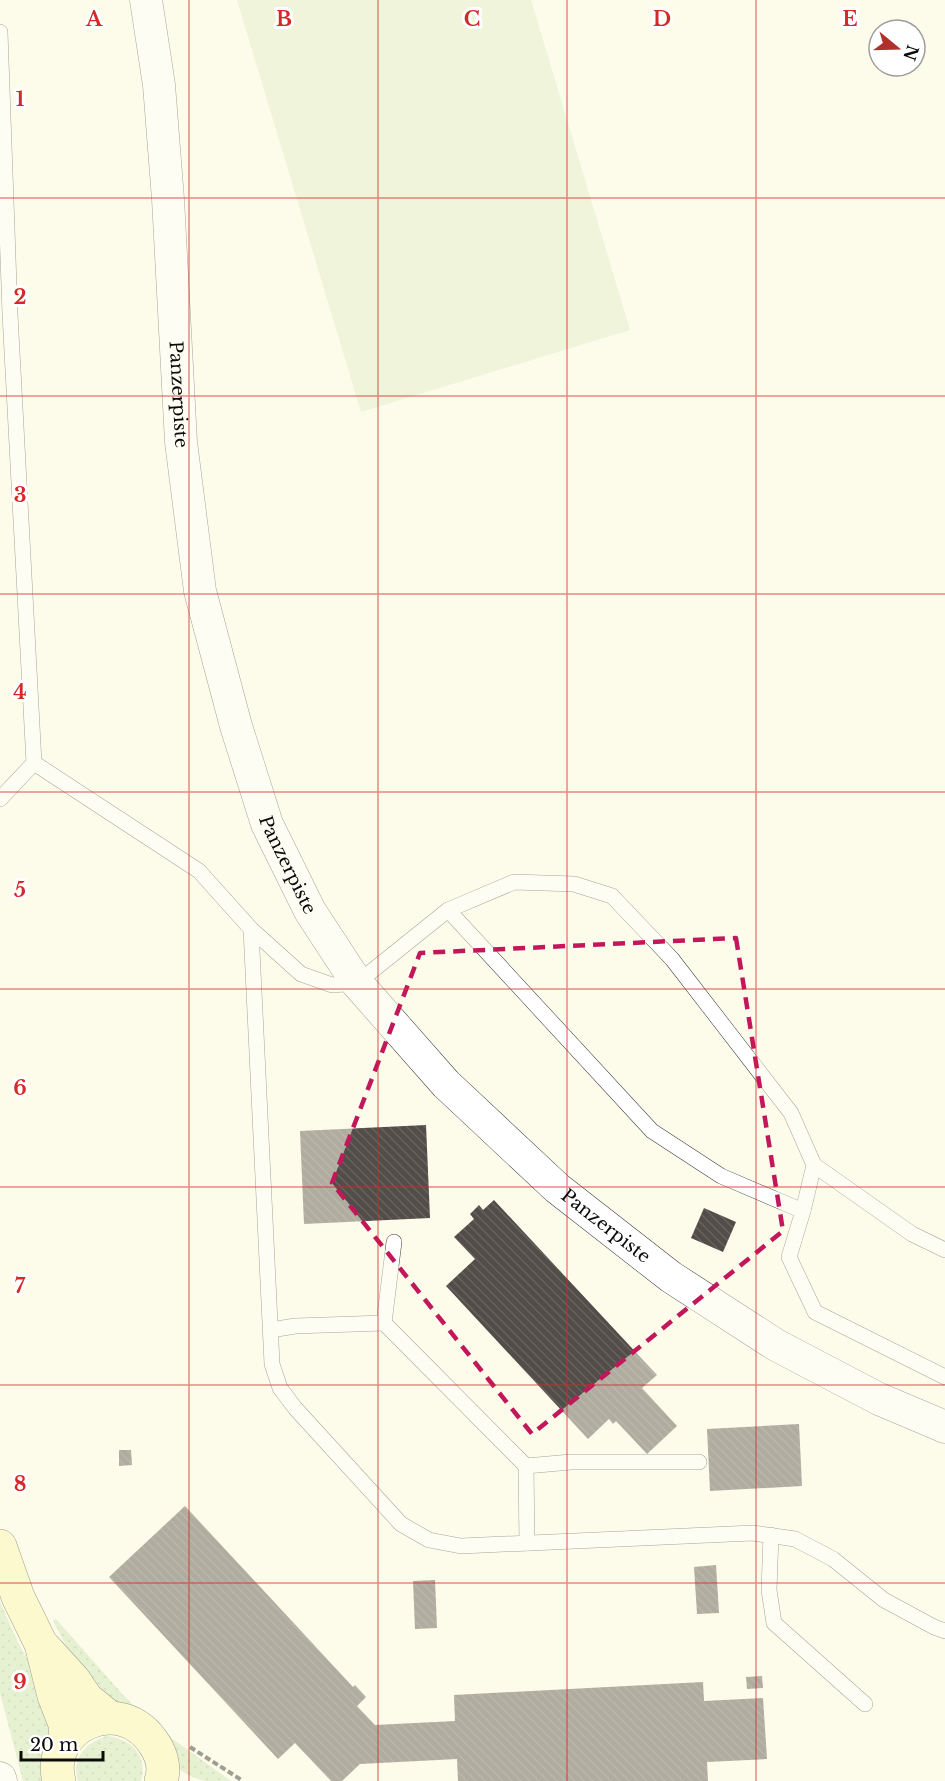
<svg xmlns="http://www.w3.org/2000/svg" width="945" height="1781" viewBox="0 0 945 1781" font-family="'Libre Baskerville',serif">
<defs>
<pattern id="green-dots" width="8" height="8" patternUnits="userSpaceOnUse" patternTransform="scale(1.5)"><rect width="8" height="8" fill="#cbe4b7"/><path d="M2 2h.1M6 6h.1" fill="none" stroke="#adc29c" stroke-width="1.8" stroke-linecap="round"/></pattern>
<pattern id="building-back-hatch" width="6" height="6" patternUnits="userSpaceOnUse" patternTransform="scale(1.5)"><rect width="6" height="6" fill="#524d48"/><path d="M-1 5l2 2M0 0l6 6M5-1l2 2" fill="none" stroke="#66625e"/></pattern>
</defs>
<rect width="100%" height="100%" fill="#fdfbea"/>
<g fill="url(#green-dots)">
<polygon points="0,1602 17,1640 50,1702 49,1781 23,1781 0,1693"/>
<polygon points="55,1619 57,1620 124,1696 156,1727 231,1781 204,1781 192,1777 180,1770 172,1757 111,1705 78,1668 53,1621"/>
<path d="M107,1736C132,1739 148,1756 141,1781H78C71,1758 86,1742 107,1736Z"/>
</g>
<polygon fill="#ddecc8" points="237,0 531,0 630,330 361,412"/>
<g fill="url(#building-back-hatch)">
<polygon points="426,1125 430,1218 304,1224 300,1131"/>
<polygon points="494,1200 657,1375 642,1388 677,1426 647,1454 616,1421 613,1424 609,1419 588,1439 446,1286 475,1259 454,1237 474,1219 470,1214 479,1205 483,1210"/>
<polygon points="704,1208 736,1222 723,1252 691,1238"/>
<polygon points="799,1424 802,1486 710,1491 707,1429"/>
<polygon points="119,1450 131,1450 132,1465 119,1466"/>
<polygon points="185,1506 353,1687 355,1685 366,1697 357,1706 375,1725 455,1721 454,1695 703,1682 704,1701 763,1698 767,1759 707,1762 708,1781 458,1781 457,1759 360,1764 342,1781 331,1781 295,1743 278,1759 109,1577"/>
<polygon points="716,1565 719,1613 697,1614 694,1567"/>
<polygon points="435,1580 437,1628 415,1629 413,1581"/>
<polygon points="762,1676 763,1688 747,1689 746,1677"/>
</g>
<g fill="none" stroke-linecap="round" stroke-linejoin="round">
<defs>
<g id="service">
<polyline points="0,32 10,314 34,763 199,871 251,929 301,974 332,985 357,983 448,910 652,1131 721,1176 803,1211 789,1257 815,1312 945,1377"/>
<polyline points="0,799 34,763"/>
<polyline points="448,910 514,882 574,884 612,896 672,959 791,1113 814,1165 803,1211"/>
<polyline points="251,929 272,1364 280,1388 295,1408 401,1524 429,1540 461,1546 753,1533 795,1539 833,1559 884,1600 934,1627 945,1631"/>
<polyline points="814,1165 912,1234 945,1250"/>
<polyline points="394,1242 384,1323 526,1466"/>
<polyline points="271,1330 295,1326 384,1323"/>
<polyline points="771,1535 769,1590 774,1623 865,1704"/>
<polyline points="527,1543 526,1466 571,1462 699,1462"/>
</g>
<g id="minor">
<path id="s1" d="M146,0L159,85L168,199L181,442L200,591L236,726L267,824L310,911L357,983L446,1084L557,1188L671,1277L776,1345L879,1399L945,1427"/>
<polyline points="0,1778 1,1781"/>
</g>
<g id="secondary">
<polyline points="0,1546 18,1597 41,1644 54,1696 65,1724 66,1741"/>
<polyline points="45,1648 74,1680 87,1699 109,1717"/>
<path d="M59,1781C45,1728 120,1690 155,1745C162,1756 165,1769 161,1781"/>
</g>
</defs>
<use href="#service" stroke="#3e3e3e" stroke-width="16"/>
<use href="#minor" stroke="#3e3e3e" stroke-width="33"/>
<use href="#secondary" stroke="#2d2d2d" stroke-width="34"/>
<polyline stroke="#2d2d2d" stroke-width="4" stroke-dasharray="6 3" stroke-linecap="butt" points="190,1747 243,1781"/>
<use href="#service" stroke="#fff" stroke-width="15"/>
<use href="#minor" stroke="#fff" stroke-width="32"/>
<use href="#secondary" stroke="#f9f5aa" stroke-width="33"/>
</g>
<path d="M0 0H945V1781H0ZM736,938L783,1231L532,1434L332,1183L420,953Z" fill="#fdfbea" fill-opacity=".55" fill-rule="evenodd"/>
<path fill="none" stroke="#c2185b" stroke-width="4.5" stroke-dasharray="12 8" stroke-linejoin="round" d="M736,938L783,1231L532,1434L332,1183L420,953Z"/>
<path fill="none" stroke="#d62828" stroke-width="1.5" stroke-opacity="0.55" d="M189,0V1781M378,0V1781M567,0V1781M756,0V1781M0,198H945M0,396H945M0,594H945M0,792H945M0,989H945M0,1187H945M0,1385H945M0,1583H945"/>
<g text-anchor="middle" stroke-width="6" stroke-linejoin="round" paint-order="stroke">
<g font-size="18" fill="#0b0b0b" stroke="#fff">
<text dy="6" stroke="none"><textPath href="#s1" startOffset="396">Panzerpiste</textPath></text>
<text dy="6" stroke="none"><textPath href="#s1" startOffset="882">Panzerpiste</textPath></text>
<text dy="6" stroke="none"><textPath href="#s1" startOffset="1368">Panzerpiste</textPath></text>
</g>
</g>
<g font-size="20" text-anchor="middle" font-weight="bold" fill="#d62828" stroke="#fff" stroke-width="6" stroke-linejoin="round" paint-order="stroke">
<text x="94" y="26">A</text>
<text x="284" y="26">B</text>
<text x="472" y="26">C</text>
<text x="662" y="26">D</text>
<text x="850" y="26">E</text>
<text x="20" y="106">1</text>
<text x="20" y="304">2</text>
<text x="20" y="502">3</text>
<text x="20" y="699">4</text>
<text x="20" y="897">5</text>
<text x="20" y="1095">6</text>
<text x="20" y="1293">7</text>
<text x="20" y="1491">8</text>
<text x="20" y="1689">9</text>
</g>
<g transform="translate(897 48) rotate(109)"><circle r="28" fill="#ffffff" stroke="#9d9d9d" stroke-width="1.5"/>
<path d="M0-4.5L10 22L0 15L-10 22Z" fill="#af312e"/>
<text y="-9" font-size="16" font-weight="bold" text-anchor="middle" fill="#0b0b0b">N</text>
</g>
<path d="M21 1751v9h82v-9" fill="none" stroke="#0b0b0b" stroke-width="3"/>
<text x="30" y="1751" font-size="18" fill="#0b0b0b" stroke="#ffffff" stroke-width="4.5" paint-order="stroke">20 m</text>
</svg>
